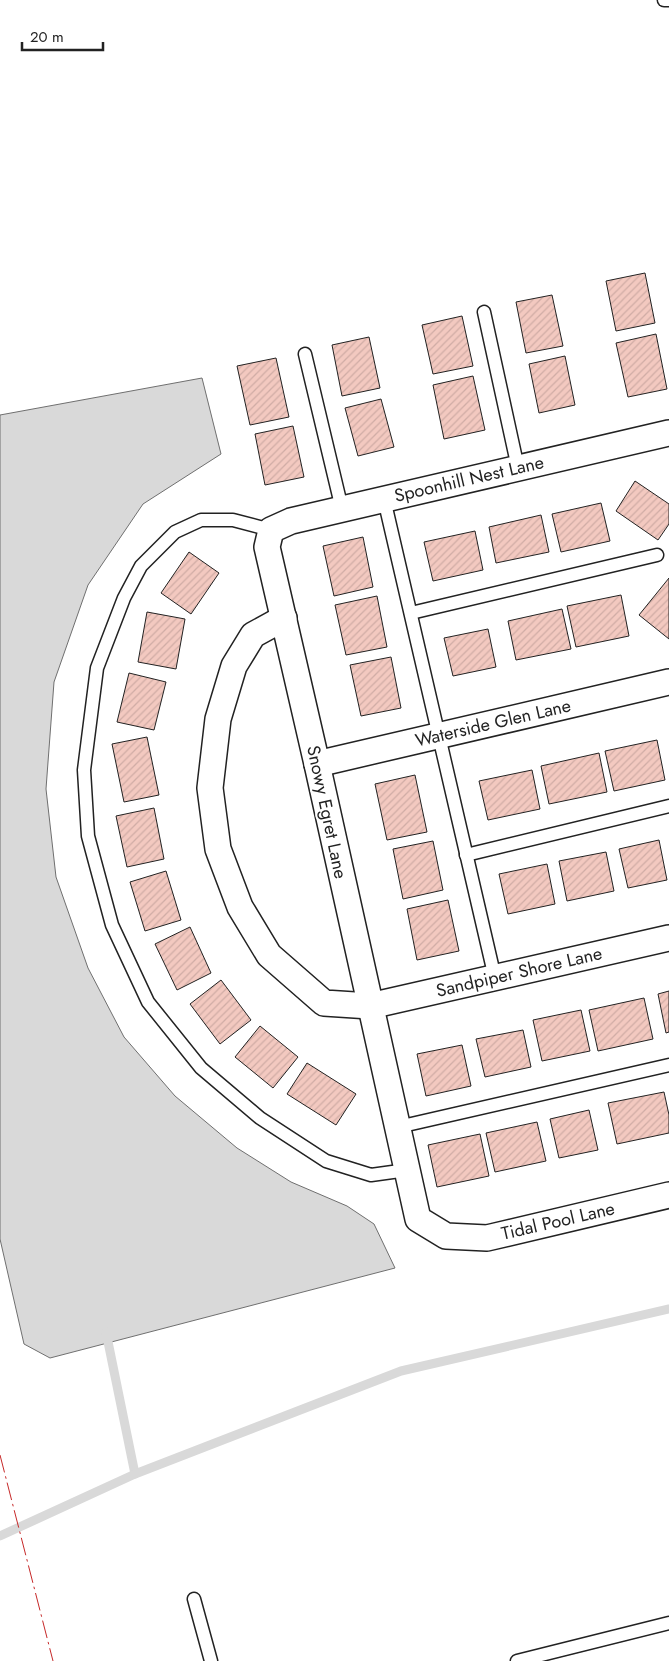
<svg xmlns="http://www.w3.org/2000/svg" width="669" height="1661" viewBox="0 0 669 1661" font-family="Jost,sans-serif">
<defs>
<pattern id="building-hatch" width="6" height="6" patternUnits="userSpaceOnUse" patternTransform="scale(1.25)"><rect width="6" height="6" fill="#f3c9c0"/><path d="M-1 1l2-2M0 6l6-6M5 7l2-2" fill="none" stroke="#d0aca5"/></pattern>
</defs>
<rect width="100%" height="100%" fill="#fff"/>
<polygon fill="#d9d9d9" stroke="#6f6f6f" points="202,378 221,454 143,504 88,585 54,682 46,789 56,877 88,968 124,1037 175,1096 237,1148 291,1182 347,1206 374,1224 395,1268 50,1358 24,1344 0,1239 0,415"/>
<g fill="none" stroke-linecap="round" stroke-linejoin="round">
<g stroke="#d9d9d9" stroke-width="9">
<polyline points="106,1332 135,1474"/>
<polyline points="0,1536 135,1474 401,1371 669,1309"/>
</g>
</g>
<g fill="url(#building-hatch)" stroke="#222">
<polygon points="645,273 655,323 616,331 606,281"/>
<polygon points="552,295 563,346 526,353 516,302"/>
<polygon points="462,316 473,366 433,374 422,325"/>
<polygon points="656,334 667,389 628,397 616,343"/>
<polygon points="369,337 380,388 342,396 332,345"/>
<polygon points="565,356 575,405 539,413 529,364"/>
<polygon points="276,358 289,417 250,425 237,366"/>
<polygon points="473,376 485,430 444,439 433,385"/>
<polygon points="381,399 394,447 358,456 345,408"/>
<polygon points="293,426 304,477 265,485 255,434"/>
<polygon points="635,481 669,504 669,524 658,540 616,511"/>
<polygon points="601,503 610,541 561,552 552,514"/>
<polygon points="541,515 549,552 496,563 489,527"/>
<polygon points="475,531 483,570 433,581 424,542"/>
<polygon points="363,537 373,587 334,596 323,546"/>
<polygon points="189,552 219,573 191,614 161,593"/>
<polygon points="669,578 669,639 639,615"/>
<polygon points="621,595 629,636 576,647 567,606"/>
<polygon points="377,596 387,647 346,655 335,605"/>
<polygon points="562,609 571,649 516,660 508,621"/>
<polygon points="147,612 185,619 176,669 138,662"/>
<polygon points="488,629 496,667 453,676 444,638"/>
<polygon points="391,657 401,708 361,716 350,665"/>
<polygon points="129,673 166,682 154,730 117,722"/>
<polygon points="147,737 159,795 124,802 112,744"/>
<polygon points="657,740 665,780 614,791 605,751"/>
<polygon points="599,753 607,792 549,804 541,766"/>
<polygon points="532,770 540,809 488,820 479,781"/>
<polygon points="415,775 427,832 387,840 375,784"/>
<polygon points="154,808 164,859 127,867 116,816"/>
<polygon points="659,840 667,880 628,888 619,849"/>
<polygon points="433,841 443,890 403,899 393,849"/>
<polygon points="606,852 614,891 567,901 559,861"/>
<polygon points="547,864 555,904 508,914 499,874"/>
<polygon points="166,871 181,920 145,931 130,882"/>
<polygon points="448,900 459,951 417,960 407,909"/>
<polygon points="190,927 211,973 177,990 155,944"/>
<polygon points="221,980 251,1020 220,1044 190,1004"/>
<polygon points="669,991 669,1032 666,1033 658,994"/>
<polygon points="644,998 653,1039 598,1051 589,1010"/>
<polygon points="581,1010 590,1051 542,1061 533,1020"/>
<polygon points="260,1026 298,1057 273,1088 235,1057"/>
<polygon points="523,1030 531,1067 485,1077 476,1039"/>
<polygon points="462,1045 471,1086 426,1096 417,1054"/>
<polygon points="307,1063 356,1094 336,1125 287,1094"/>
<polygon points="664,1092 669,1115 669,1133 617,1144 608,1103"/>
<polygon points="589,1110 598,1150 559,1158 550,1119"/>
<polygon points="537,1122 546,1161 495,1172 486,1133"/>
<polygon points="480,1134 489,1176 437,1187 428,1145"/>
</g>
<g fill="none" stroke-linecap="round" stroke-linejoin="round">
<defs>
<g id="service">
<polyline points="664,0 669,0"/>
<polyline points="484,312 518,468"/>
<polyline points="305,354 342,509"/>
<polyline points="384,499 495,978"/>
<polyline points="271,530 233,520 201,520 175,532 141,566 124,598 97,668 84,770 88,836 112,925 148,1002 201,1068 260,1118 326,1161 371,1175 407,1170"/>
<polyline points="411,613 657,555"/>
<polyline points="466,855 669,806"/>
<polyline points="398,1127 669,1065"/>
<polyline points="194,1599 211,1661"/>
<polyline points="517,1661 669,1623"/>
</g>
<g id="minor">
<polyline points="669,433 291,521 271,530 267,547 317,764 418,1219 446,1236 487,1238 669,1195"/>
<polyline points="284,618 253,635 234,666 218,719 210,788 218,849 240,907 269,955 324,1003 370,1006 669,938"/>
<polyline points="317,764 669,682"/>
</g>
</defs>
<use href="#service" stroke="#222" stroke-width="15"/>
<use href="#minor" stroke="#222" stroke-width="28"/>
<use href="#service" stroke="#fff" stroke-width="12"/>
<use href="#minor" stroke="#fff" stroke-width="25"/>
<polyline stroke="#c62828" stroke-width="1" stroke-dasharray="18 4 2.5 4" stroke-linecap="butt" points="0,1455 53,1661"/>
</g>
<g text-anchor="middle" stroke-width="4" stroke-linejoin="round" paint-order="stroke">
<g font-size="18" fill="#222" stroke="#fff">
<text transform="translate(469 479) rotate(-13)" y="6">Spoonhill Nest Lane</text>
<text transform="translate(493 723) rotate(-13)" y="6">Waterside Glen Lane</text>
<text transform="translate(327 812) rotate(78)" y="6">Snowy Egret Lane</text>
<text transform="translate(519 972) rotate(-13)" y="6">Sandpiper Shore Lane</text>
<text transform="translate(558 1221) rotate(-13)" y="6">Tidal Pool Lane</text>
</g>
</g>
<path d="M22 42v8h81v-8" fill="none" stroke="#222222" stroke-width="2.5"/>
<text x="30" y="42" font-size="15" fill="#222222" stroke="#ffffff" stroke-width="4" paint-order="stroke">20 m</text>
</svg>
